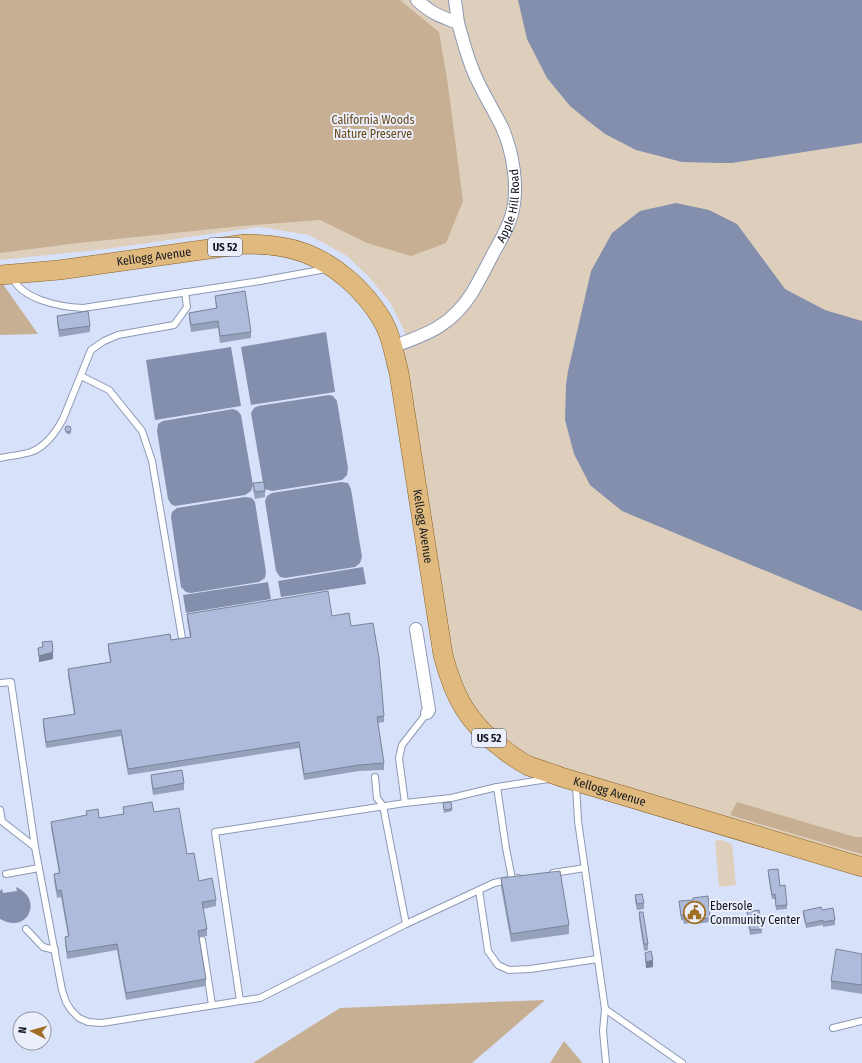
<svg xmlns="http://www.w3.org/2000/svg" width="862" height="1063" viewBox="0 0 862 1063" font-family="'Fira Sans Condensed',sans-serif">
<rect width="100%" height="100%" fill="#d8e1fa"/>
<g fill="#decfbd">
<polygon points="0,0 862,0 862,867 528,765 456,694 392,347 407,341 404,330 391,304 369,277 347,256 309,235 260,227 106,249 0,260"/>
<polygon points="721,840 732,844 736,885 719,887 715,841"/>
</g>
<g fill="#c6af92">
<polygon points="0,0 400,0 439,32 448,85 463,201 446,243 411,256 367,243 320,220 242,226 78,243 0,253"/>
<polygon points="0,280 38,334 0,335"/>
<polygon points="737,802 855,837 862,837 862,854 844,849 730,815"/>
<polygon points="545,1000 472,1063 253,1063 340,1008"/>
<polygon points="564,1041 581,1061 582,1063 550,1063"/>
</g>
<g fill="#838fad">
<polygon points="518,0 862,0 862,143 732,163 720,163 682,162 636,150 605,134 587,120 570,106 547,78 527,39"/>
<polygon points="676,203 709,210 737,224 785,289 825,310 862,321 862,611 622,511 590,485 574,454 565,420 566,385 568,371 591,271 612,233 640,211"/>
<polygon points="326,332 335,392 251,405 241,347"/>
<polygon points="231,347 241,406 155,420 146,360"/>
<polygon points="329,395 333,396 337,401 348,468 347,475 342,480 272,491 265,489 263,483 251,413 254,408 258,406"/>
<polygon points="233,409 238,411 241,415 253,485 251,491 245,495 175,506 171,504 168,499 157,431 158,424 163,421"/>
<polygon points="341,482 348,483 351,489 362,557 360,563 355,567 285,578 280,577 276,571 265,501 267,496 272,493"/>
<polygon points="245,497 252,498 255,502 266,572 265,578 259,582 191,593 186,592 181,587 171,517 172,512 177,508"/>
<polygon points="363,567 366,584 281,597 278,581"/>
<polygon points="268,582 271,599 186,613 183,595"/>
<path d="M16,887C44,899 28,935 0,919V891L2,889L3,893L17,891Z"/>
</g>
<g fill="none" stroke-linecap="round" stroke-linejoin="round">
<defs>
<g id="lane">
<path d="M12,277C22,300 61,307 83,308L260,281L326,269"/>
<polyline points="81,376 109,390 142,431 152,461 183,644"/>
<path d="M0,458C10,456 21,455 31,452C45,447 56,432 63,419L91,350L104,341L118,335L174,325L187,307L185,292"/>
<polyline points="0,683 11,682 35,847"/>
<polyline points="375,777 377,798 383,806 406,924 494,883 509,880"/>
<polyline points="576,785 578,821 605,1009 603,1031 606,1063"/>
<polyline points="405,803 399,758 402,745 427,713"/>
<polyline points="0,810 2,821"/>
<polyline points="0,820 35,847 62,990 66,1002 71,1010 79,1018 88,1022 102,1023 240,1001"/>
<polyline points="553,873 585,868"/>
<polyline points="6,874 39,868"/>
<polyline points="518,878 512,879 506,848 497,787 548,779"/>
<polyline points="479,890 488,951 498,965 509,970 530,969 598,959"/>
<polyline points="406,924 260,998 240,1001 215,832 405,803 451,798 497,787"/>
<polyline points="26,929 43,947 55,950"/>
<polyline points="202,940 212,1005"/>
<polyline points="605,1009 682,1063"/>
<polyline points="833,1028 862,1021"/>
</g>
<g id="street">
<polyline points="455,0 458,23"/>
<path id="s1" d="M392,347C428,334 451,326 472,293C480,279 487,266 494,252C501,240 508,228 512,214C519,187 513,152 502,127C493,109 482,92 474,73C467,57 463,40 458,23C440,16 432,14 417,0"/>
<polyline points="416,629 429,710 427,713"/>
</g>
<g id="primary">
<path id="s2" d="M0,275L59,270L245,244C265,244 287,246 305,253C336,265 364,290 381,318C391,334 394,354 399,373L443,655C454,697 468,723 503,749C511,755 520,762 529,766C540,770 551,773 561,777L862,867"/>
</g>
</defs>
<use href="#lane" stroke="#8d98b4" stroke-width="8"/>
<use href="#street" stroke="#8d98b4" stroke-width="14"/>
<use href="#primary" stroke="#896124" stroke-width="20"/>
<use href="#lane" stroke="#fff" stroke-width="6"/>
<use href="#street" stroke="#fff" stroke-width="12"/>
<use href="#primary" stroke="#dfb97d" stroke-width="19"/>
</g>
<g fill="#96a1bc">
<polygon points="215,296 251,332 251,338 220,343 218,328 191,332 189,319 189,313 216,309"/>
<polygon points="57,316 90,326 90,332 59,337 57,322"/>
<polygon points="66,428 71,428 71,433 70,434 67,434 66,433"/>
<polygon points="253,483 265,491 265,497 255,499 253,490"/>
<polygon points="187,614 332,616 351,626 384,716 384,722 378,723 384,763 384,770 359,771 304,780 299,748 128,775 121,736 46,748 43,726 43,719 74,714 68,676 68,669 110,662 108,650 108,644 171,640 190,637 187,620"/>
<polygon points="42,642 53,659 39,662 38,648 42,648"/>
<polygon points="151,775 184,783 184,790 153,795 151,781"/>
<polygon points="443,806 452,809 452,811 444,813"/>
<polygon points="123,807 154,812 187,854 199,881 216,900 216,906 203,909 207,929 207,936 199,937 206,979 206,986 126,1000 117,950 67,959 65,943 65,937 68,936 61,897 57,898 54,880 54,874 59,873 51,828 51,822 86,816 86,811 99,818 123,814"/>
<polygon points="768,870 780,886 787,905 787,909 776,910 775,899 772,899 768,875"/>
<polygon points="501,878 569,925 569,934 511,942 501,887"/>
<polygon points="635,895 644,903 644,909 637,910 635,901"/>
<polygon points="679,901 710,918 710,922 696,924 696,922 684,924 683,920 681,920"/>
<polygon points="822,910 835,920 835,925 823,927 823,925 806,928 803,915 803,911"/>
<polygon points="639,912 648,944 648,950 644,951 639,919"/>
<polygon points="747,912 762,929 762,933 750,935 747,916"/>
<polygon points="645,953 653,967 646,968 645,959"/>
<polygon points="862,954 862,994 831,989 831,981"/>
</g>
<g fill="#7a8399">
<polygon points="53,652 53,659 39,662 39,656"/>
<polygon points="653,960 653,967 646,968 646,962"/>
</g>
<g fill="#afbbdb" stroke="#7a8399">
<polygon points="245,291 251,332 220,336 218,321 191,325 189,313 217,308 215,296"/>
<polygon points="88,311 90,326 59,330 57,316"/>
<circle cx="68" cy="429" r="3"/>
<polygon points="264,482 265,491 255,492 253,483"/>
<polygon points="328,591 332,616 349,613 351,626 373,623 379,658 384,716 377,717 384,763 359,765 304,774 299,742 128,769 121,730 46,742 43,719 75,714 68,669 111,662 108,644 170,634 171,640 191,637 187,614"/>
<polygon points="52,641 53,652 39,656 38,648 43,647 42,642"/>
<polygon points="182,770 184,783 153,789 151,775"/>
<polygon points="152,802 154,812 179,808 187,854 194,853 199,881 212,878 216,900 202,902 207,929 198,931 206,979 126,993 117,944 67,952 65,937 69,936 61,890 57,891 54,874 60,873 51,822 87,815 86,811 98,809 99,818 124,814 123,807"/>
<polygon points="451,802 452,809 444,810 443,803"/>
<polygon points="778,869 780,886 785,885 787,905 776,906 775,894 772,895 768,870"/>
<polygon points="560,871 569,925 511,934 501,878"/>
<polygon points="642,894 644,903 637,904 635,895"/>
<polygon points="708,896 710,918 696,920 696,918 684,919 683,915 681,916 679,901 693,900 693,898"/>
<polygon points="821,907 822,910 833,908 835,920 823,922 823,920 806,924 803,911"/>
<polygon points="759,910 762,929 750,930 747,912"/>
<polygon points="639,912 643,912 648,944 644,944"/>
<polygon points="836,949 862,954 862,985 831,981"/>
<polygon points="651,951 653,960 646,962 645,953"/>
</g>
<defs>
<symbol id="civic-ring" viewBox="-11 -11 22 22"><circle r="9.5" fill="#eaeffb" stroke="#a06e24" stroke-width="1.5"/><path d="M-.6-6.5H3V-4.5H.6V-3L4-1V1h2V6H-6V1h2V-1L-.6-3ZM-1.2 2.5V6h2.4V2.5Z" fill="#a06e24"/></symbol>
</defs>
<g fill-rule="evenodd">
<use href="#civic-ring" x="682" y="900" width="25" height="25"/>
</g>
<g text-anchor="middle" stroke-width="4" stroke-linejoin="round" paint-order="stroke">
<g fill="#eaeffb" stroke="#525661" stroke-width="1">
<rect x="208" y="238" width="34" height="18" rx="3"/>
<rect x="472" y="729" width="34" height="18" rx="3"/>
</g>
<g font-size="11" font-weight="bold" fill="#11151f">
<text x="225" y="251">US 52</text>
<text x="489" y="742">US 52</text>
</g>
<g font-size="12" fill="#6a4918" stroke="#eaeffb">
<text x="373" y="124">California Woods<tspan x="373" dy="14">Nature Preserve</tspan></text>
</g>
<g font-size="12" fill="#11151f" stroke="#eaeffb">
<text dy="4" stroke="none"><textPath href="#s1" startOffset="195">Apple Hill Road</textPath></text>
<text dy="4" stroke="none"><textPath href="#s2" startOffset="155">Kellogg Avenue</textPath></text>
<text dy="4" stroke="none"><textPath href="#s2" startOffset="623">Kellogg Avenue</textPath></text>
<text dy="4" stroke="none"><textPath href="#s2" startOffset="983">Kellogg Avenue</textPath></text>
</g>
<g font-size="12" fill="#11151f" stroke="#eaeffb" text-anchor="start">
<text x="710" y="910">Ebersole<tspan x="710" dy="14">Community Center</tspan></text>
</g>
</g>
<g transform="translate(32 1031) rotate(276)"><circle r="19" fill="#eaeffb" stroke="#9398a3"/>
<path d="M0-3L7 15L0 10L-7 15Z" fill="#a06e24"/>
<text y="-6" font-size="11" font-weight="bold" text-anchor="middle" fill="#11151f">N</text>
</g>
</svg>
